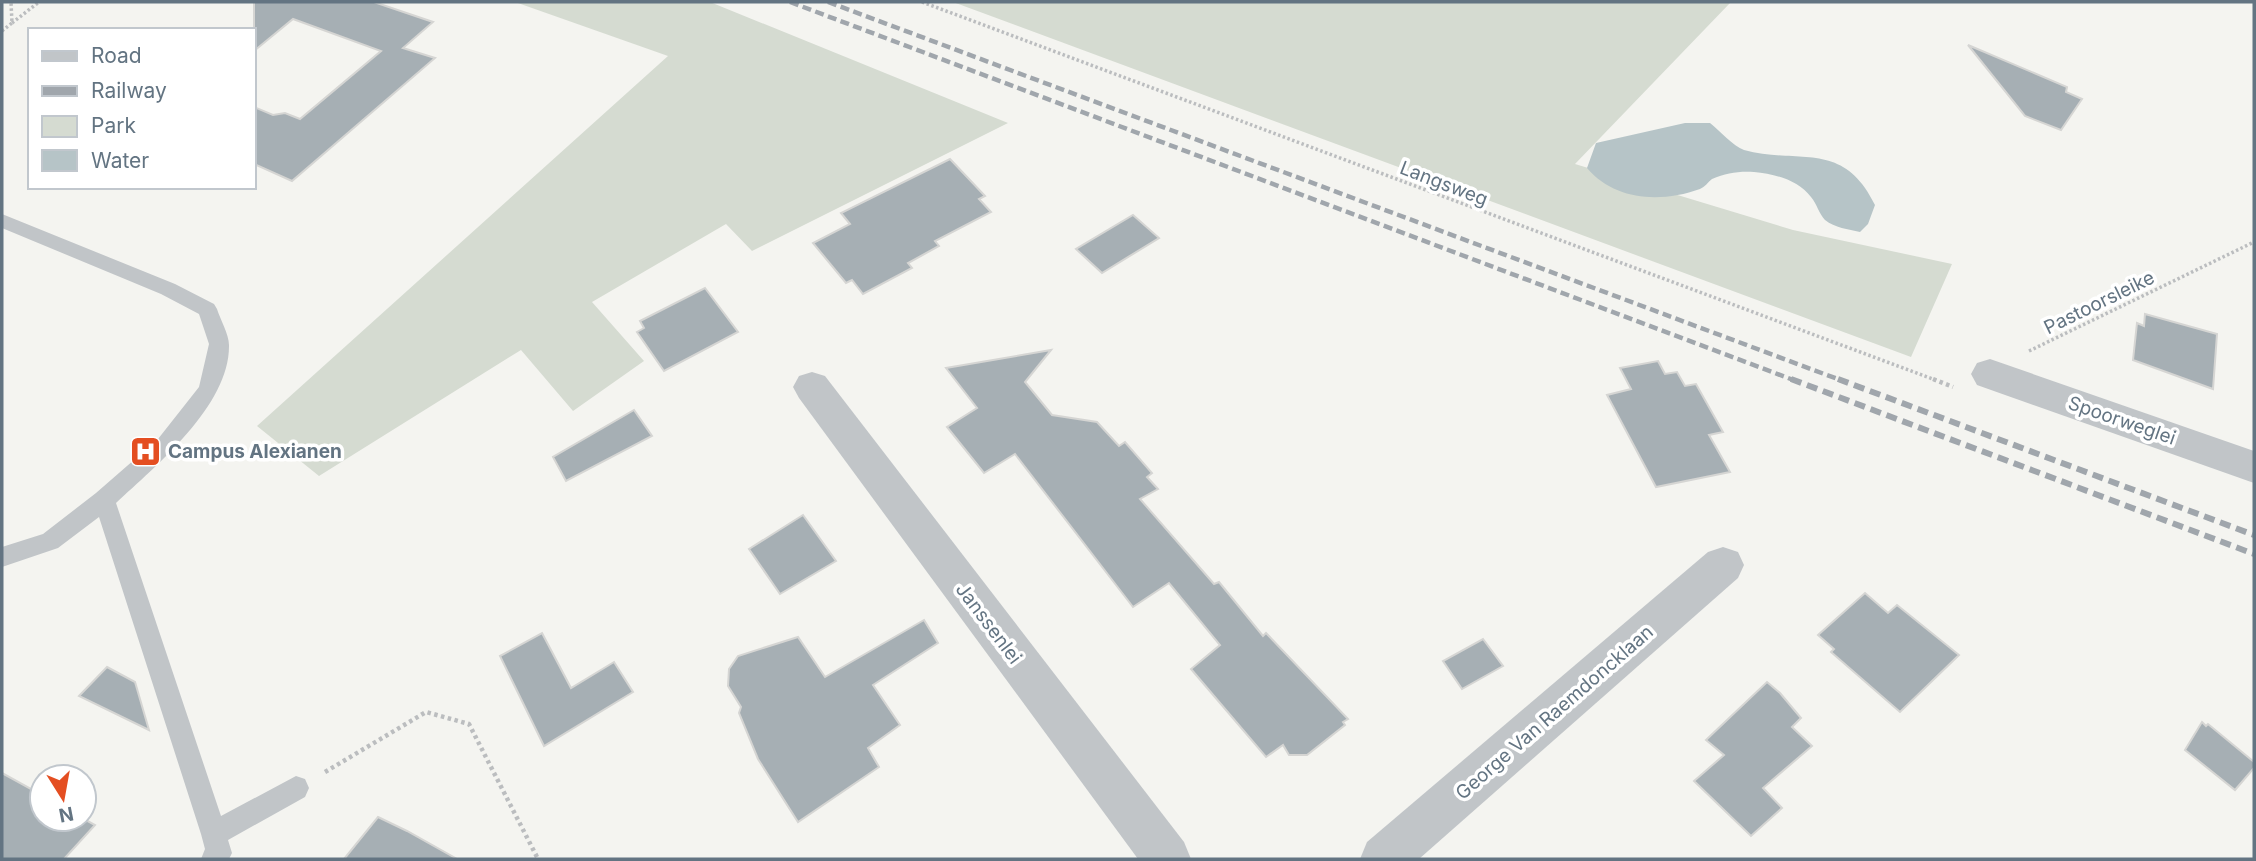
<svg xmlns="http://www.w3.org/2000/svg" width="2256" height="861" viewBox="0 0 2256 861" font-family="Inter,sans-serif">
<rect width="100%" height="100%" fill="#f4f4f0"/>
<g fill="#d5dbd1">
<polygon points="515,2 710,2 1008,123 752,251 726,224 592,302 644,361 573,411 521,350 319,476 257,426 668,56"/>
<polygon points="953,2 1731,2 1575,164 1793,230 1952,264 1911,357"/>
</g>
<path fill="#b6c4c7" d="M1685,123H1710C1720,131 1733,146 1744,150C1798,165 1843,139 1875,205L1868,224L1860,232C1848,229 1835,228 1825,220C1819,214 1817,204 1811,197C1798,180 1775,174 1754,172C1739,171 1726,173 1712,179C1708,182 1705,187 1700,189C1661,203 1615,201 1587,168L1596,143Z"/>
<g fill="#a6afb4" stroke="#d5d5d3" stroke-width="2">
<polygon points="254,2 374,2 433,22 403,48 435,58 292,181 254,164 254,107 273,115 285,113 300,119 381,51 293,19 254,51"/>
<polygon points="1968,45 2067,87 2066,92 2082,99 2061,130 2025,116"/>
<polygon points="950,159 985,196 979,199 991,212 935,241 939,246 908,263 912,268 863,294 852,280 846,283 813,243 850,224 841,213"/>
<polygon points="1133,215 1159,238 1102,273 1076,249"/>
<polygon points="705,288 738,332 664,371 637,332 644,328 640,321"/>
<polygon points="2145,314 2217,334 2213,389 2133,360 2137,323 2144,326"/>
<polygon points="1051,350 1025,382 1052,415 1097,422 1119,446 1125,442 1152,473 1147,477 1158,489 1140,499 1214,584 1219,582 1263,636 1266,633 1348,719 1343,722 1345,725 1307,755 1289,755 1283,745 1266,757 1191,669 1220,645 1169,583 1133,607 1015,454 984,473 947,427 977,408 946,368"/>
<polygon points="1658,361 1665,374 1677,372 1685,386 1696,384 1723,432 1709,435 1730,472 1656,487 1607,395 1631,389 1620,368"/>
<polygon points="634,410 652,436 566,481 553,457"/>
<polygon points="803,515 836,561 780,594 749,549"/>
<polygon points="1865,593 1888,613 1897,605 1959,655 1900,712 1831,652 1834,649 1818,635"/>
<polygon points="924,620 938,643 873,685 900,725 868,748 879,767 798,822 758,759 739,713 741,707 728,686 729,669 738,656 798,637 825,677"/>
<polygon points="542,633 571,688 614,662 633,692 544,746 500,656"/>
<polygon points="1483,639 1503,666 1462,689 1443,661"/>
<polygon points="107,667 135,682 149,730 79,696"/>
<polygon points="1767,682 1780,693 1801,718 1792,727 1812,746 1763,788 1782,808 1751,836 1694,781 1724,755 1706,740"/>
<polygon points="2202,722 2206,726 2208,724 2254,762 2254,768 2235,790 2185,750"/>
<polygon points="2,773 42,795 42,819 84,819 95,825 64,859 2,859"/>
<polygon points="378,817 407,831 457,859 344,859"/>
</g>
<g fill="none" stroke-linecap="round" stroke-linejoin="round">
<g stroke="#bbbdbf" stroke-width="3.5" stroke-dasharray="2.5 2.5" stroke-linecap="butt">
<polyline points="922,2 1938,381"/>
<polyline points="12,23 39,2"/>
<polyline points="2,31 12,23 11,2"/>
<polyline points="2029,351 2254,242"/>
</g>
<g stroke="#bbbdbf" stroke-width="4.5" stroke-dasharray="3.5 3.5" stroke-linecap="butt">
<polyline points="1933,379 1953,387"/>
<polyline points="325,772 426,712 469,724 538,859"/>
</g>
<path fill="#c1c5c8" fill-rule="evenodd" d="M2,214L175,284L214,304L217,309C220,319 229,334 229,345C230,405 157,465 116,503L221,816L296,776L305,779L309,788L305,797L228,840L232,853L229,859H201L205,849L201,834L99,517L58,548L2,567V547L43,534L96,493L158,439L199,387L209,344L199,314L161,294L2,228Z"/>
<g fill="#c1c5c8" fill-rule="evenodd">
<polygon points="1990,359 2254,451 2254,483 1977,385 1971,374 1977,363"/>
<polygon points="812,372 825,376 1184,842 1191,859 1138,859 799,398 793,387 799,376"/>
<polygon points="1723,547 1738,552 1744,565 1738,578 1419,859 1360,859 1367,842 1708,552"/>
</g>
<g stroke="#a0a6ac" stroke-width="4.5" stroke-dasharray="9 4.5" stroke-linecap="butt">
<polyline points="790,2 1796,381"/>
<polyline points="828,2 1843,381"/>
</g>
<g stroke="#a0a6ac" stroke-width="6" stroke-dasharray="11 6" stroke-linecap="butt">
<polyline points="1791,379 2254,554"/>
<polyline points="1838,379 2254,535"/>
</g>
</g>
<defs>
<symbol id="hospital-square" viewBox="-11 -11 22 22"><rect x="-9" y="-9" width="18" height="18" rx="4" fill="#e44e21" stroke="#fff"/><path d="M-5-5h3v3.5h4V-5h3V5h-3V1.5h-4V5h-3Z" fill="#fff"/></symbol>
</defs>
<g fill-rule="evenodd">
<use href="#hospital-square" x="128" y="434" width="35" height="35"/>
</g>
<g text-anchor="middle" stroke-width="7" stroke-linejoin="round" paint-order="stroke">
<g font-size="19" fill="#637482" stroke="#fff">
<text transform="translate(1444 183) rotate(21)" y="7">Langsweg</text>
<text transform="translate(2099 302) rotate(-26)" y="7">Pastoorsleike</text>
<text transform="translate(2122 420) rotate(19)" y="7">Spoorweglei</text>
<text transform="translate(989 623) rotate(53)" y="7">Janssenlei</text>
<text transform="translate(1554 712) rotate(-41)" y="7">George Van Raemdoncklaan</text>
</g>
<g font-size="19" font-weight="bold" fill="#637482" stroke="#fff" text-anchor="start">
<text x="168" y="458">Campus Alexianen</text>
</g>
</g>
<rect width="2256" height="861" fill="none" stroke="#637482" stroke-width="7"/>
<rect x="28" y="28" width="228" height="161" fill="#ffffff" stroke="#c1c7cd" stroke-width="2"/>
<rect x="42" y="51" width="35" height="10" fill="#c1c5c8" stroke="#c1c7cd" stroke-width="2"/>
<text x="91" y="63" font-size="21" fill="#637482">Road</text>
<rect x="42" y="86" width="35" height="10" fill="#a0a6ac" stroke="#c1c7cd" stroke-width="2"/>
<text x="91" y="98" font-size="21" fill="#637482">Railway</text>
<rect x="42" y="116" width="35" height="21" fill="#d5dbd1" stroke="#c1c7cd" stroke-width="2"/>
<text x="91" y="133" font-size="21" fill="#637482">Park</text>
<rect x="42" y="150" width="35" height="21" fill="#b6c4c7" stroke="#c1c7cd" stroke-width="2"/>
<text x="91" y="168" font-size="21" fill="#637482">Water</text>
<g transform="translate(63 798) rotate(169)"><circle r="33" fill="#ffffff" stroke="#c1c7cd" stroke-width="2"/>
<path d="M0-5L12 26L0 18L-12 26Z" fill="#e44e21"/>
<text y="-10" font-size="19" font-weight="bold" text-anchor="middle" fill="#637482">N</text>
</g>
</svg>
